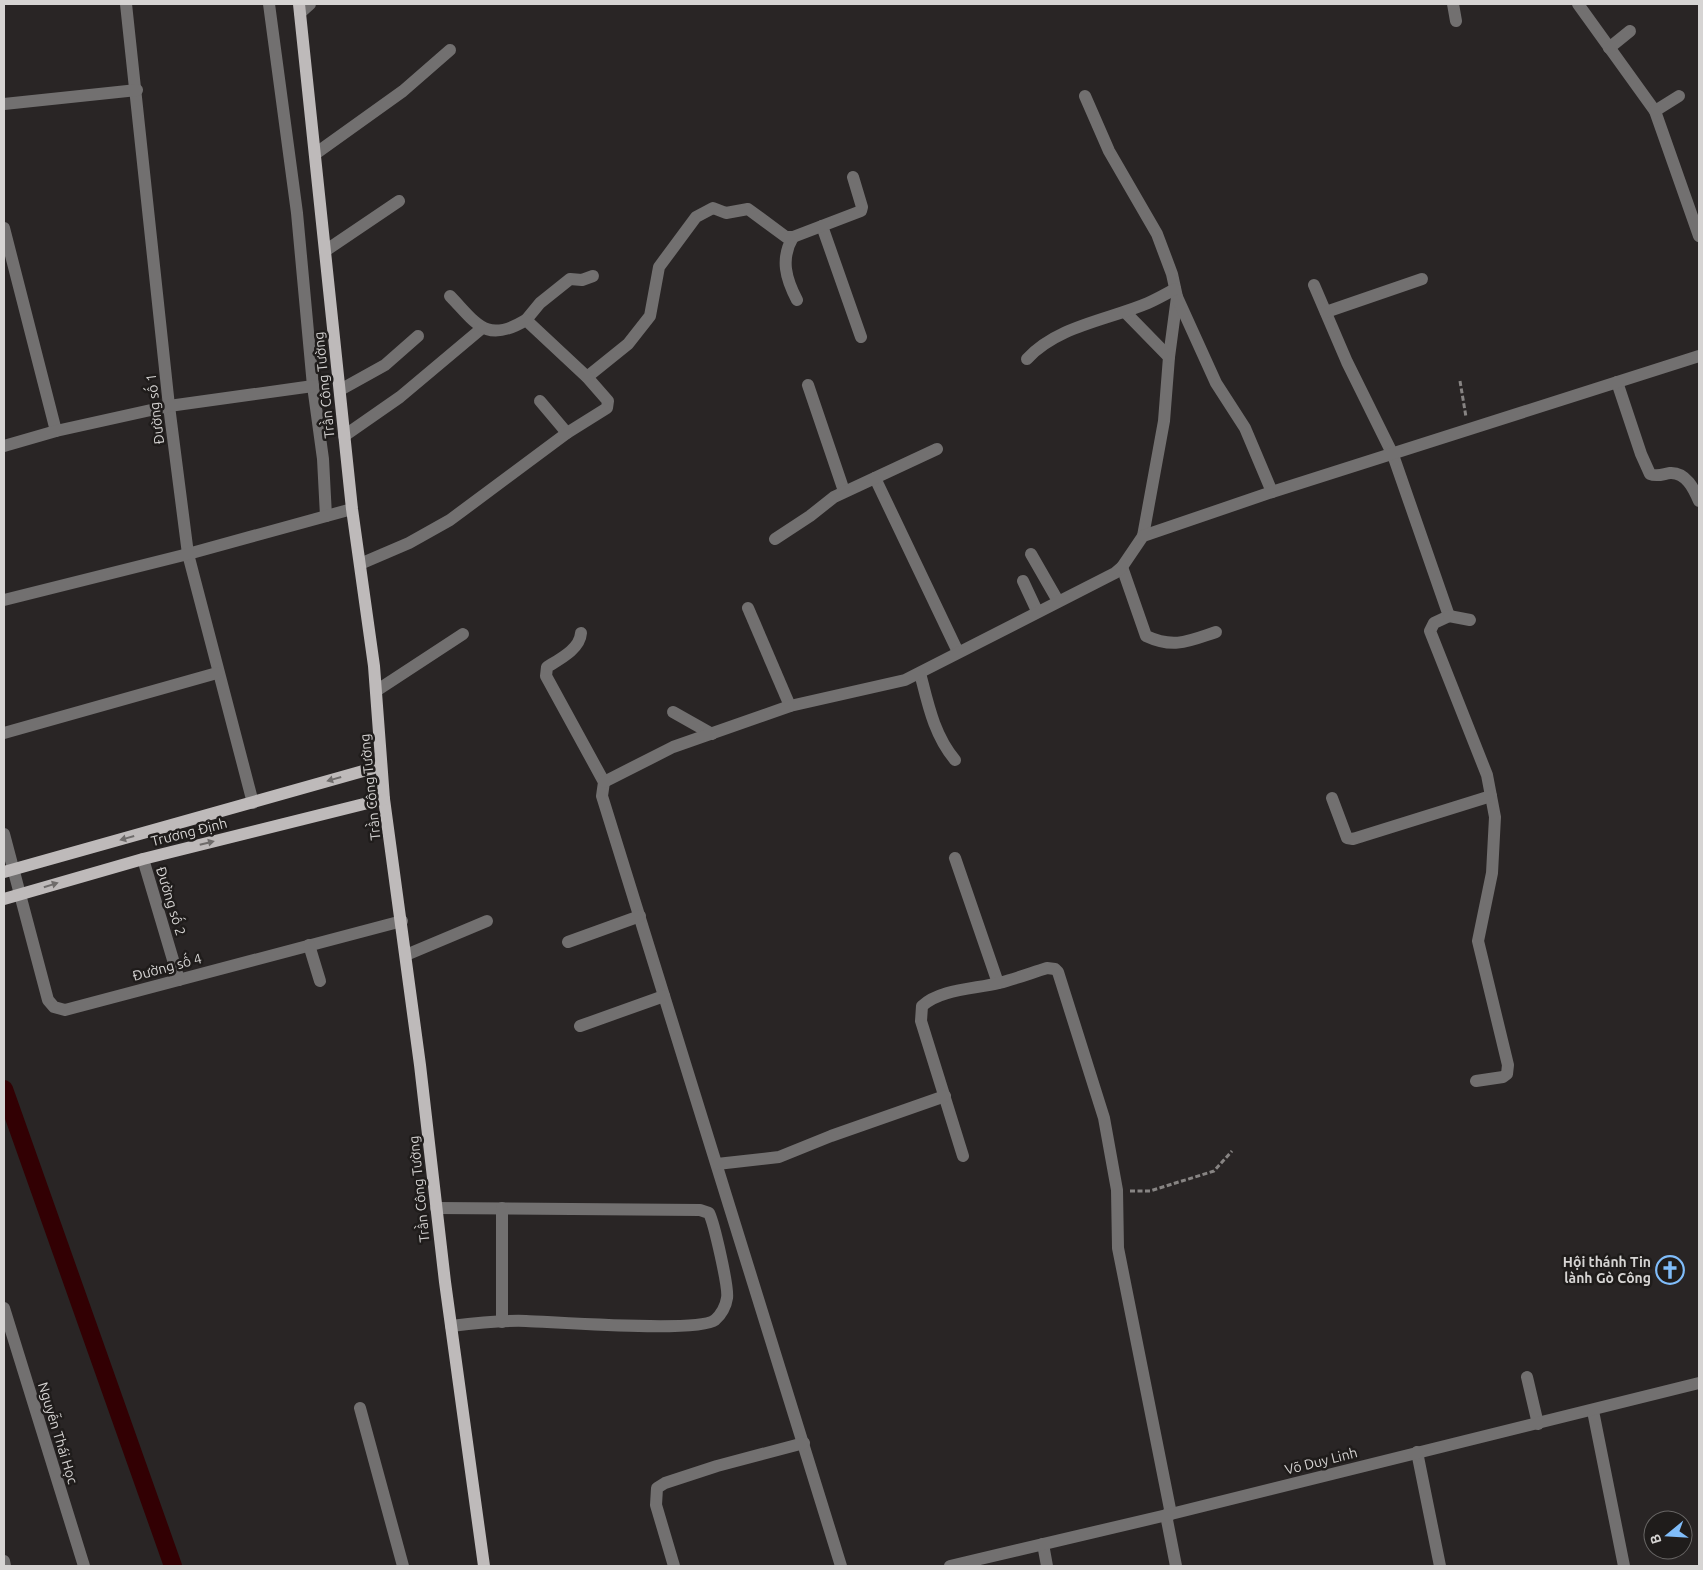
<svg xmlns="http://www.w3.org/2000/svg" width="1703" height="1570" viewBox="0 0 1703 1570" font-family="Ubuntu,sans-serif">
<rect width="100%" height="100%" fill="#292525"/>
<g fill="none" stroke-linecap="round" stroke-linejoin="round">
<polyline stroke="#320003" stroke-width="18" points="4,1089 173,1566"/>
<g stroke="#878483" stroke-width="3" stroke-dasharray="5 2.5" stroke-linecap="butt">
<polyline points="1460,381 1466,417"/>
<polyline points="1130,1191 1150,1191 1214,1171 1232,1151"/>
</g>
<g stroke="#727070" stroke-width="12">
<polyline points="126,4 169,406 188,554 253,803"/>
<polyline points="269,4 297,213 313,386 323,459 326,516"/>
<polyline points="1453,4 1456,21"/>
<polyline points="1578,4 1655,111 1699,236"/>
<polyline points="300,13 310,4"/>
<polyline points="1609,48 1630,31"/>
<polyline points="1085,96 1109,151 1157,234 1172,274 1177,297 1169,357 1164,421 1143,536"/>
<polyline points="4,104 137,90"/>
<polyline points="1655,111 1679,96"/>
<polyline points="315,154 403,91 450,50"/>
<polyline points="822,226 861,337"/>
<polyline points="4,228 56,431"/>
<path d="M793,237C780,259 786,279 797,300"/>
<polyline points="325,251 399,201"/>
<polyline points="1314,285 1347,362 1393,455 1449,616 1434,623 1430,631 1487,775 1495,817 1492,873 1478,941 1508,1065 1507,1074 1503,1077 1476,1081"/>
<polyline points="1177,297 1216,383 1245,428 1272,492"/>
<polyline points="1125,312 1169,357"/>
<polyline points="1326,312 1422,279"/>
<polyline points="526,320 540,303 570,279 582,280 593,276"/>
<path d="M1027,359C1057,326 1108,320 1148,303C1157,299 1166,294 1175,289"/>
<polyline points="587,377 628,344 650,316 659,267 696,217 713,208 726,213 748,209 786,237 793,237 861,211 862,207 853,177"/>
<path d="M1617,382L1641,454L1650,474C1657,477 1663,474 1670,473C1686,472 1694,489 1699,501"/>
<polyline points="808,385 844,491"/>
<polyline points="340,390 385,365 418,336"/>
<polyline points="540,401 567,433"/>
<polyline points="344,436 400,397 481,329"/>
<polyline points="4,446 56,431 169,406 313,386"/>
<polyline points="875,478 958,652"/>
<polyline points="775,539 810,516 834,497 937,449"/>
<polyline points="1031,554 1058,601"/>
<path d="M360,564L409,543L450,520L567,433L607,408L608,401L587,377L526,320C486,344 477,324 450,296"/>
<path d="M1122,567L1146,636C1174,649 1189,641 1216,632"/>
<polyline points="1023,581 1037,611"/>
<polyline points="4,600 188,554 352,509"/>
<polyline points="748,608 790,706"/>
<polyline points="1449,616 1470,620"/>
<path d="M581,633C580,649 560,659 547,667L546,676L604,782L602,796L841,1566"/>
<path d="M920,673C928,704 934,735 955,760"/>
<polyline points="376,691 463,634"/>
<polyline points="673,712 712,734"/>
<polyline points="4,733 217,673"/>
<polyline points="604,782 673,747 790,706 905,680 1115,573 1122,567 1143,536 1272,492 1699,356"/>
<polyline points="1332,798 1347,838 1353,839 1491,796"/>
<polyline points="4,834 48,1000 54,1007 65,1010 402,921"/>
<polyline points="955,858 998,983"/>
<polyline points="143,859 179,980"/>
<polyline points="568,942 640,916"/>
<polyline points="309,945 320,981"/>
<polyline points="406,955 487,921"/>
<polyline points="580,1026 664,996"/>
<path d="M963,1156L921,1021L922,1006C940,989 975,989 999,983C1015,979 1031,973 1047,968L1055,969L1058,972L1104,1118L1117,1190L1118,1248L1171,1514"/>
<polyline points="717,1164 779,1157 831,1136 945,1096"/>
<path d="M436,1208L700,1210L709,1213C714,1223 729,1288 727,1298C726,1306 721,1315 715,1320C698,1333 556,1322 526,1321C501,1320 476,1323 451,1326"/>
<polyline points="4,1308 84,1566"/>
<polyline points="502,1322 502,1208"/>
<polyline points="1527,1377 1538,1424"/>
<polyline points="360,1408 403,1566"/>
<polyline points="1593,1411 1624,1566"/>
<polyline points="1417,1452 1440,1566"/>
<polyline points="1166,1515 1176,1566"/>
<polyline points="1043,1544 1047,1566"/>
<polyline points="4,1561 5,1566"/>
<polyline points="674,1566 656,1505 657,1488 665,1483 717,1466 804,1443"/>
<polyline points="950,1566 1171,1514 1699,1383"/>
</g>
<g stroke="#bebaba" stroke-width="12">
<polyline points="299,4 352,509 374,666 384,799 420,1065 445,1282 484,1566"/>
<polyline points="4,872 381,766"/>
<polyline points="4,899 143,859 384,799"/>
</g>
</g>
<defs><path id="oneway-solid" d="M-6-.8H1V-3.2L6.5 0L1 3.2V.8H-6Z" transform="scale(1.25)"/></defs>
<g fill="#6e6b6a">
<use href="#oneway-solid" transform="translate(334 779) rotate(164)"/>
<use href="#oneway-solid" transform="translate(127 838) rotate(164)"/>
<use href="#oneway-solid" transform="translate(207 843) rotate(-14)"/>
<use href="#oneway-solid" transform="translate(51 885) rotate(-17)"/>
</g>
<defs>
<symbol id="church-ring" viewBox="-11 -11 22 22"><circle r="9.5" fill="#1f1c1b" stroke="#80bdfa" stroke-width="1.5"/><path d="M-1.2-6h2.4v3.5h3.3v2.4h-3.3V6h-2.4V-.1h-3.3v-2.4h3.3Z" fill="#80bdfa"/></symbol>
</defs>
<g fill-rule="evenodd">
<use href="#church-ring" x="1654" y="1254" width="32" height="32"/>
</g>
<g text-anchor="middle" stroke-width="5" stroke-linejoin="round" paint-order="stroke">
<g font-size="14" fill="#d6d4d3" stroke="#1f1c1b">
<text transform="translate(324 385) rotate(-96)" y="5">Trần Công Tường</text>
<text transform="translate(155 409) rotate(-97)" y="5">Đường số 1</text>
<text transform="translate(370 787) rotate(-96)" y="5">Trần Công Tường</text>
<text transform="translate(189 832) rotate(-14)" y="5">Trương Định</text>
<text transform="translate(171 901) rotate(73)" y="5">Đường số 2</text>
<text transform="translate(167 967) rotate(-15)" y="5">Đường số 4</text>
<text transform="translate(419 1189) rotate(-96)" y="5">Trần Công Tường</text>
<text transform="translate(58 1433) rotate(73)" y="5">Nguyễn Thái Học</text>
<text transform="translate(1321 1461) rotate(-14)" y="5">Võ Duy Linh</text>
</g>
<g font-size="14" font-weight="bold" fill="#d6d4d3" stroke="#1f1c1b" text-anchor="end">
<text x="1651" y="1267">Hội thánh Tin<tspan x="1651" dy="16">lành Gò Công</tspan></text>
</g>
</g>
<rect width="1703" height="1570" fill="none" stroke="#d6d4d3" stroke-width="10"/>
<g transform="translate(1668 1535) rotate(252)"><circle r="24" fill="#1f1c1b" stroke="#686665"/>
<path d="M0-4L9 19L0 12L-9 19Z" fill="#80bdfa"/>
<text y="-8" font-size="14" font-weight="bold" text-anchor="middle" fill="#d6d4d3">B</text>
</g>
</svg>
